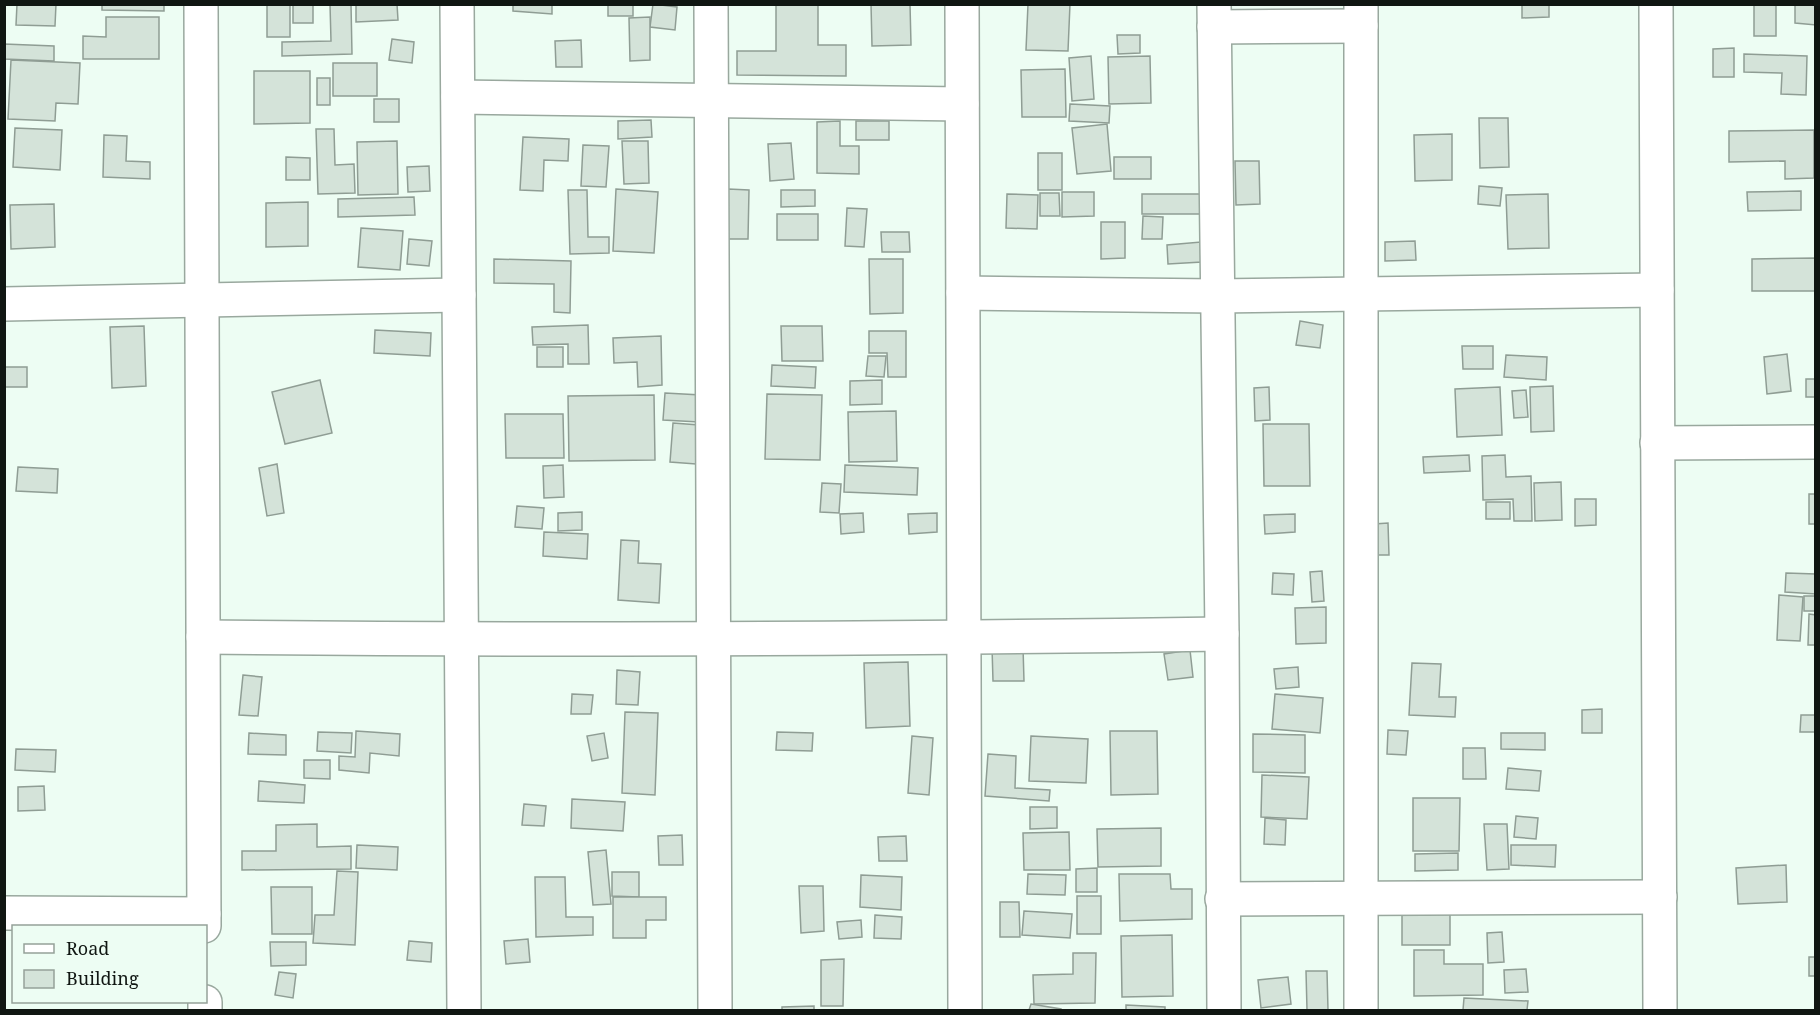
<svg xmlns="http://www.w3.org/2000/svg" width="1820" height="1015" viewBox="0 0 1820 1015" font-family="'Noto Serif',serif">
<rect width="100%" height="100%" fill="#edfdf3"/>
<g fill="#d4e3d9" stroke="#8f9d94" stroke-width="1.5">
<polygon points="17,4 56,4 55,26 16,25"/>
<polygon points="102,4 164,4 164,11 102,10"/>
<rect x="267" y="4" width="23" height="33"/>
<rect x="293" y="4" width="20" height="19"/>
<polygon points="330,4 351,4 352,54 282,56 282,42 331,41"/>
<polygon points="356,4 397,4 398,20 356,22"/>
<polygon points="513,4 552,4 552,14 513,11"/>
<rect x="608" y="4" width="25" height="12"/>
<polygon points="653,4 677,7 675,30 650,27"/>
<polygon points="776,4 818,4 818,45 846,45 846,76 737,75 737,51 776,51"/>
<polygon points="871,4 910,4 911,45 872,46"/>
<polygon points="1028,4 1070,4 1068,51 1026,50"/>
<polygon points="1522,4 1549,4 1549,17 1522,18"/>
<rect x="1754" y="4" width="22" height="32"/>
<polygon points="1795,4 1816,4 1816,25 1795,23"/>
<polygon points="106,17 159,17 159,59 83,59 83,36 106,37"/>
<polygon points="650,17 650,60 630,61 629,18"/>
<polygon points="1117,35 1140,35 1140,53 1118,54"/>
<polygon points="392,39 414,42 412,63 389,60"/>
<polygon points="581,40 582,67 556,67 555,41"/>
<polygon points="4,44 54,46 54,61 4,59"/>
<polygon points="1734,48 1734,77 1713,77 1713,49"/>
<polygon points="1744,54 1807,56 1806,95 1781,94 1782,73 1744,72"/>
<polygon points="1091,56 1094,99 1072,101 1069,58"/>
<polygon points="1150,56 1151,103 1109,104 1108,57"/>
<polygon points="11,60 80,63 78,104 56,103 55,121 8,119"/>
<rect x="333" y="63" width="44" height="33"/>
<polygon points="1065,69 1066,117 1022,117 1021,70"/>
<polygon points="254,71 310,71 310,123 254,124"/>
<rect x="317" y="78" width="13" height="27"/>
<rect x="374" y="99" width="25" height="23"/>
<polygon points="1070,104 1110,106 1109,123 1069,121"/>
<polygon points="1479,118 1508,118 1509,167 1480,168"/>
<polygon points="651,120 652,137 618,139 618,121"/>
<polygon points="840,121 840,146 859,146 859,174 817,173 817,122"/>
<rect x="856" y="121" width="33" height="19"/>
<polygon points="1107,124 1111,171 1077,174 1072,128"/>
<polygon points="15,128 62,130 60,170 13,167"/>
<polygon points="316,129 334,129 335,165 354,164 355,193 318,194"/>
<polygon points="1814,130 1814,178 1785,179 1785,161 1729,162 1729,131"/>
<polygon points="1452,134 1452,180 1415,181 1414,135"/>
<polygon points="104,135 127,136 126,161 150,162 150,179 103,177"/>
<polygon points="523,137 569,139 568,161 544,160 543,191 520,190"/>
<polygon points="397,141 398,194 358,195 357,142"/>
<polygon points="622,141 648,141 649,183 624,184"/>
<polygon points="791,143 794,179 770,181 768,144"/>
<polygon points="583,145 609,146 606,187 581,186"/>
<rect x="1038" y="153" width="24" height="37"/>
<polygon points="286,157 310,158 310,180 286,180"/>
<rect x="1114" y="157" width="37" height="22"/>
<polygon points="1235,161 1259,161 1260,204 1236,205"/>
<polygon points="429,166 430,191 408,192 407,167"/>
<polygon points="1479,186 1502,188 1500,206 1478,204"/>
<polygon points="616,189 658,192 654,253 613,251"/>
<polygon points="728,189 749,190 748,239 727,239"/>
<polygon points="568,190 587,190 588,237 609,237 609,253 570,254"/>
<polygon points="781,190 815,190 815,206 781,207"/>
<polygon points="1801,191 1801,210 1748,211 1747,192"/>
<polygon points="1062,192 1094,192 1094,216 1062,217"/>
<polygon points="1040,193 1059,193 1060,216 1040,216"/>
<polygon points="1007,194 1038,195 1037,229 1006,228"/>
<rect x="1142" y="194" width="58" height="20"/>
<polygon points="1548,194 1549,248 1508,249 1506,195"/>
<polygon points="414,197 415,215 338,217 338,199"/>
<polygon points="308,202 308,246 266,247 266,203"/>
<polygon points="54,204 55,247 11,249 10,205"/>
<polygon points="847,208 867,209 864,247 845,246"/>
<rect x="777" y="214" width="41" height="26"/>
<polygon points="1143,216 1163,217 1162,239 1142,239"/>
<polygon points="1101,222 1125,222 1125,258 1101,259"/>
<polygon points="361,228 403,231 400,270 358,267"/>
<polygon points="881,232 909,232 910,252 882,252"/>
<polygon points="409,239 432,241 429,266 407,264"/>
<polygon points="1415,241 1416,260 1385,261 1385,242"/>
<polygon points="1201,242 1202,262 1168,264 1167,245"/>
<polygon points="1816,258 1816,291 1752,291 1752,259"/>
<polygon points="494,259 571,261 570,313 554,312 554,284 494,283"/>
<polygon points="869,259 903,259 903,313 870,314"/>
<polygon points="1300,321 1323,325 1320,348 1296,345"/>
<polygon points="588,325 589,364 568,364 568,344 533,345 532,327"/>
<polygon points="144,326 146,386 112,388 110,327"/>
<polygon points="781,326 822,326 823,361 782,361"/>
<polygon points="375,330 431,333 430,356 374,353"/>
<polygon points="869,331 906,331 906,377 888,377 887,353 869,353"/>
<polygon points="661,336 662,385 638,387 637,362 614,363 613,338"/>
<polygon points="1462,346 1493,346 1493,369 1463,369"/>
<rect x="537" y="347" width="26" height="20"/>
<polygon points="1787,354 1791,391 1767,394 1764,357"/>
<polygon points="1506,355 1547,357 1546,380 1504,377"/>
<polygon points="868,356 886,356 884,377 866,376"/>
<polygon points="772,365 816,367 815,388 771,386"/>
<rect x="5" y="367" width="22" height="20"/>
<rect x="1806" y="379" width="10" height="18"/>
<polygon points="320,380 332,433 285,444 272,392"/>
<polygon points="882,380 882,404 850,405 850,381"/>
<polygon points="1553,386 1554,431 1531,432 1530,387"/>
<polygon points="1269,387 1270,420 1255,421 1254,388"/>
<polygon points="1500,387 1502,435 1457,437 1455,389"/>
<polygon points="1526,390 1528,417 1514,418 1512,391"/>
<polygon points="665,393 701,395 699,422 663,420"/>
<polygon points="767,394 822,395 820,460 765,459"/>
<polygon points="654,395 655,460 569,461 568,396"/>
<polygon points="896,411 897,461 849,462 848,412"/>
<polygon points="505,414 563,414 564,458 506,458"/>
<polygon points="673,423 699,425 696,464 670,462"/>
<polygon points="1263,424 1309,424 1310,486 1264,486"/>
<polygon points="1469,455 1470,471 1424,473 1423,457"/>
<polygon points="1505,455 1506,477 1531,476 1532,521 1514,521 1513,499 1483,500 1482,456"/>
<polygon points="277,464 284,513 267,516 259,468"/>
<polygon points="563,465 564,497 544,498 543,466"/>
<polygon points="845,465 918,468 917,495 844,492"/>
<polygon points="18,467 58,469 57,493 16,491"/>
<polygon points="1561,482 1562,520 1535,521 1534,483"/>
<polygon points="822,483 841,484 839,513 820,512"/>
<rect x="1809" y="494" width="7" height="30"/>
<polygon points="1575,499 1596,499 1596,525 1575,526"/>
<rect x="1486" y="502" width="24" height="17"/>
<polygon points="517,506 544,508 542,529 515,527"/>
<polygon points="582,512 582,530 558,531 558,513"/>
<polygon points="863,513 864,532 841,534 840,514"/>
<polygon points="937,513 937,532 909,534 908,514"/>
<polygon points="1295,514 1295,532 1265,534 1264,515"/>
<polygon points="1388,523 1389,555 1374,555 1374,524"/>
<polygon points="544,532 588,534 587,559 543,556"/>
<polygon points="621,540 639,541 638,563 661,564 659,603 618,600"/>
<polygon points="1322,571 1324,601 1312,602 1310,572"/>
<polygon points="1273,573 1294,574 1293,595 1272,594"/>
<polygon points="1786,573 1816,574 1816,594 1785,592"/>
<polygon points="1779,595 1803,597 1800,641 1777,640"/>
<rect x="1804" y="596" width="12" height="15"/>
<polygon points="1326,607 1326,643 1296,644 1295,608"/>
<polygon points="1809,614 1816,615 1816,645 1808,645"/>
<polygon points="992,647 1023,647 1024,681 993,681"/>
<polygon points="1190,650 1193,677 1168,680 1164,654"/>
<polygon points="908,662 910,726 866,728 864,663"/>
<polygon points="1412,663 1441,664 1439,697 1456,697 1455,717 1409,715"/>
<polygon points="1298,667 1299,687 1276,689 1274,669"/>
<polygon points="617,670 640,672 638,705 616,704"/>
<polygon points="243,675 262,677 258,716 239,715"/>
<polygon points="572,694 593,695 591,714 571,714"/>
<polygon points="1275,694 1323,698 1320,733 1272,729"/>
<polygon points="1602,709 1602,733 1582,733 1582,710"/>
<polygon points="625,712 658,713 655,795 622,793"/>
<polygon points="1801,715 1816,715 1816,732 1800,732"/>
<polygon points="1388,730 1408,731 1406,755 1387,754"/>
<polygon points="356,731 400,734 399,756 370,753 369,773 339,770 339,756 355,757"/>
<polygon points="1110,731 1157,731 1158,794 1111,795"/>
<polygon points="318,732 352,733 351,753 317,751"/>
<polygon points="777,732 813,733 812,751 776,750"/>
<polygon points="249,733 286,735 286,755 248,754"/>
<polygon points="604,733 608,758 592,761 587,736"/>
<polygon points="1501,733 1545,733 1545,750 1501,749"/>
<polygon points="1253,734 1305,735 1305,773 1253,772"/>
<polygon points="912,736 933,738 929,795 908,793"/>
<polygon points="1031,736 1088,739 1086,783 1029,781"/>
<polygon points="1463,748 1485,748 1486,779 1463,779"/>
<polygon points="16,749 56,750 55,772 15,770"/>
<polygon points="988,754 1016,756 1015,788 1050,790 1049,801 985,796"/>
<polygon points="304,760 330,760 330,779 304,778"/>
<polygon points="1508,768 1541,771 1539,791 1506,789"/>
<polygon points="1262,775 1309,777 1307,819 1261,817"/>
<polygon points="259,781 305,785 304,803 258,801"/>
<polygon points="44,786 45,810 18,811 18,787"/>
<polygon points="1413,798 1460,798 1459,851 1413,851"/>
<polygon points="572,799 625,802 623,831 571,828"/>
<polygon points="524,804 546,806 544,826 522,825"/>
<polygon points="1030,807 1057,807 1057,828 1030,829"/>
<polygon points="1516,816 1538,818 1536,839 1514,837"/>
<polygon points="1265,818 1286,820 1285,845 1264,844"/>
<polygon points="317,824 317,847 351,846 351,869 242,870 242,851 276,851 276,825"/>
<polygon points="1484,824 1507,824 1509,869 1487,870"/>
<polygon points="1161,828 1161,866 1098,867 1097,829"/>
<polygon points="1069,832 1070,870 1024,870 1023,833"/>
<polygon points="682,835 683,865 659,865 658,836"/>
<polygon points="906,836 907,861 879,861 878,837"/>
<polygon points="357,845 398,847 397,870 356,868"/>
<polygon points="1511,845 1556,845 1555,867 1511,865"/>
<polygon points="606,850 611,904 593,905 588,852"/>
<polygon points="1458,853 1458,870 1415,871 1415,854"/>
<polygon points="1786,865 1787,902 1738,904 1736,868"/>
<polygon points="1097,868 1097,892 1076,892 1076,869"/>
<polygon points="337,871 358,872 355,945 313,943 315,915 334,915"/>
<polygon points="612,872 639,872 639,897 612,896"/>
<polygon points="1028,874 1066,875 1065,895 1027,894"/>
<polygon points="1119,874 1170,874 1171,889 1192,889 1192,919 1120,921"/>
<polygon points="861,875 902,877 901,910 860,907"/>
<polygon points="535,877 565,877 566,917 593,917 593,935 536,937"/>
<polygon points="799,886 823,886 824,931 801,933"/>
<polygon points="271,887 312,887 312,934 272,934"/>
<rect x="1077" y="896" width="24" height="38"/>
<polygon points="613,897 666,897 666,920 646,920 646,938 613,938"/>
<polygon points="1000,902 1019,902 1020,937 1000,937"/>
<polygon points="1024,911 1072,914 1070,938 1022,935"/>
<rect x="1402" y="913" width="48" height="32"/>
<polygon points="875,915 902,917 901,939 874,938"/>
<polygon points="861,920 862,937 839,939 837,922"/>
<polygon points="1502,932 1504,962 1488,963 1487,933"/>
<polygon points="1172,935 1173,996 1122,997 1121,936"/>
<polygon points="528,939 530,962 506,964 504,941"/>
<polygon points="409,941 432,943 431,962 407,960"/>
<polygon points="270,942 306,942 306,965 271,966"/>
<polygon points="1414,950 1444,950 1444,964 1483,964 1483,995 1414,996"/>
<polygon points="1073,953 1096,953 1095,1003 1034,1004 1033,975 1073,974"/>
<rect x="1809" y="957" width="7" height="19"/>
<polygon points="844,959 843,1006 821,1006 821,960"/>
<polygon points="1526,969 1528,992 1505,993 1504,970"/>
<polygon points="1306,971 1327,971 1328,1010 1307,1010"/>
<polygon points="279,972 296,974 293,998 275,995"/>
<polygon points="1288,977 1291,1004 1261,1008 1258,980"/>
<polygon points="1464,998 1528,1001 1527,1010 1463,1010"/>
<polygon points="1031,1004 1061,1009 1061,1010 1029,1010"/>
<polygon points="1126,1005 1165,1007 1165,1010 1126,1010"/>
<polygon points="814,1006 814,1010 782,1010 782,1007"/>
</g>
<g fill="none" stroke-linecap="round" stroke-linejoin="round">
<defs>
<g id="minor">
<polyline points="201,4 204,926"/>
<polyline points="457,4 464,1010"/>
<polyline points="711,4 715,1010"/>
<polyline points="962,4 965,1010"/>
<polyline points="1214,4 1222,634 1224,1010"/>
<polyline points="1361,4 1361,1010"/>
<polyline points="1656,4 1660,1010"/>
<polyline points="1214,27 1361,26"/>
<polyline points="458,97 962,104"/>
<polyline points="963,293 1216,296 1657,290"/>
<polyline points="4,304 459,295"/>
<polyline points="1657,443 1816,442"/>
<path d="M203,637C543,641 882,639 1222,634"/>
<polyline points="1222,899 1660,897"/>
<polyline points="4,913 204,914"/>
<polyline points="205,1002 205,1010"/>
</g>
</defs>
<use href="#minor" stroke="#99a89e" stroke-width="36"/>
<use href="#minor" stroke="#fff" stroke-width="33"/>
</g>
<rect width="1820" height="1015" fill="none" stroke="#101612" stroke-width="12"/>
<rect x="12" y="925" width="195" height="78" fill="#edfdf3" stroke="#95a199" stroke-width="1.5"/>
<rect x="24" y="944" width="30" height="9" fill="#ffffff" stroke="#95a199" stroke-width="1.5"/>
<text x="66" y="955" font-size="18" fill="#101612">Road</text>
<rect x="24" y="970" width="30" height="18" fill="#d4e3d9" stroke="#95a199" stroke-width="1.5"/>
<text x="66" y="985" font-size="18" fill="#101612">Building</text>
</svg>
